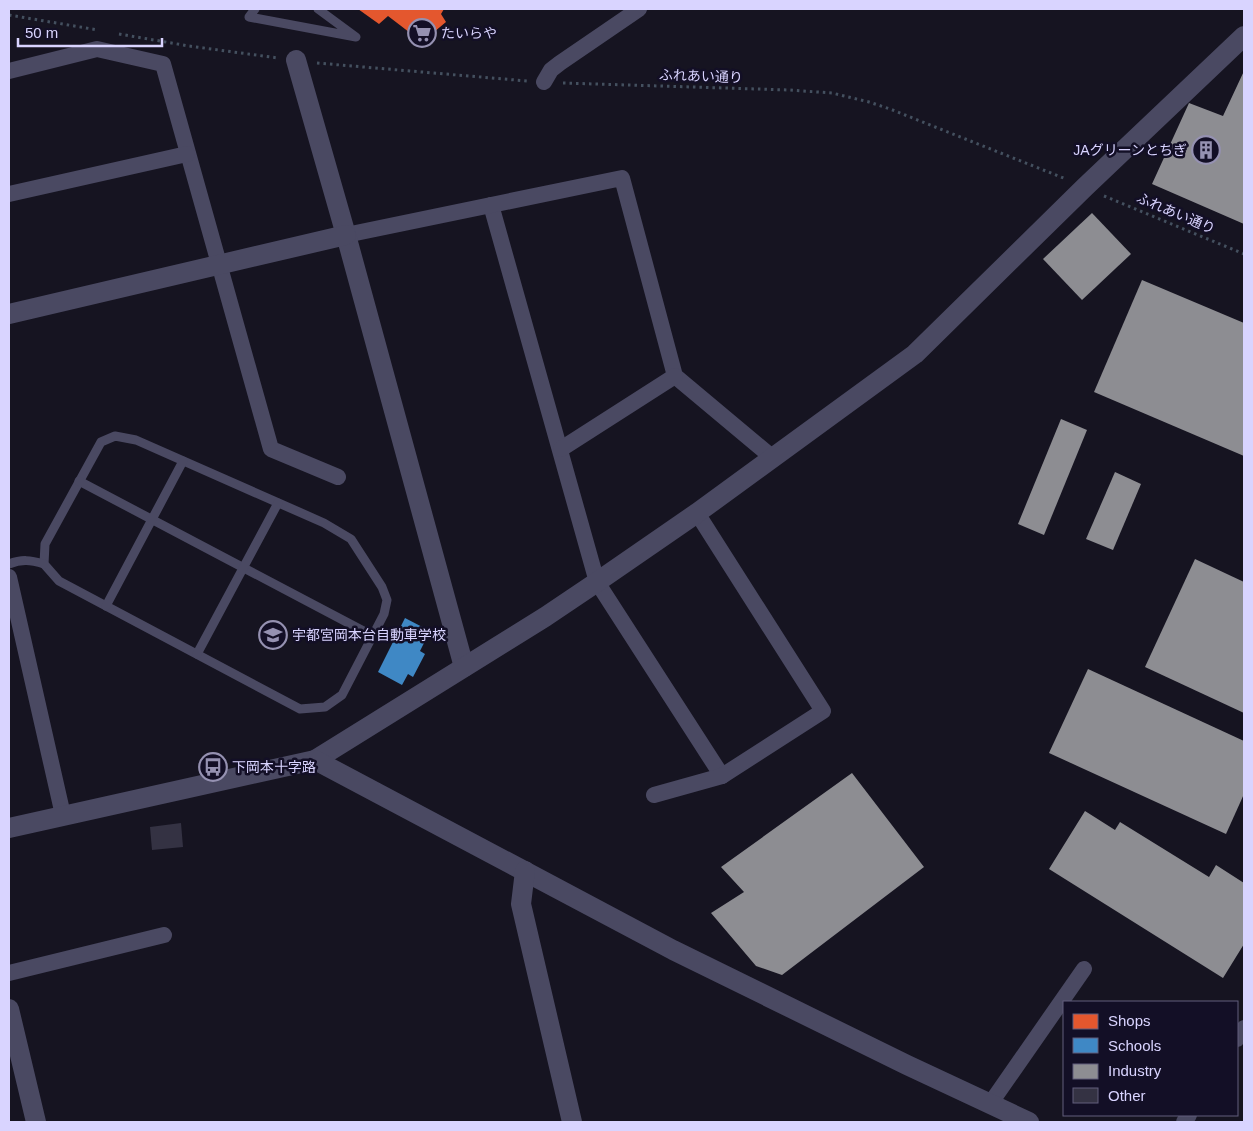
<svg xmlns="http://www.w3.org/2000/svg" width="1253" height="1131" viewBox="0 0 1253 1131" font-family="Helvetica,'Noto Sans JP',sans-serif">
<rect width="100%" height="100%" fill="#161421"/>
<polygon fill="#e4572e" points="358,9 444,9 441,14 446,22 422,42 388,16 379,24"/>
<polygon fill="#3f88c5" points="405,618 430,631 420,651 425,654 413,677 408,674 402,685 378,672"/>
<g fill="#8d8d92">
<polygon points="1244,71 1244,224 1152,184 1189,103 1223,116"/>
<polygon points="1092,213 1131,254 1082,300 1043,259"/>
<polygon points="1142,280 1244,323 1244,456 1094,392"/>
<polygon points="1061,419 1087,430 1044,535 1018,524"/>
<polygon points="1115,472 1141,484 1113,550 1086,539"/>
<polygon points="1195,559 1244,582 1244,713 1145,667"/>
<polygon points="1088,669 1244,741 1244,794 1226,834 1049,753"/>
<polygon points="852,773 924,867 782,975 756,966 711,913 744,892 721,867"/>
<polygon points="1085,811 1115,830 1120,822 1209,877 1216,865 1244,883 1244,944 1223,978 1049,869"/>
</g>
<polygon fill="#343243" points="181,823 183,847 152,850 150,827"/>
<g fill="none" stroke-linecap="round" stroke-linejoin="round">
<g stroke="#44505f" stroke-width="3" stroke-dasharray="2.5 4" stroke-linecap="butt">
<polyline points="9,15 98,30"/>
<polyline points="119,34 189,46 278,58"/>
<polyline points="317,63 527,81"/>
<polyline points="563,83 789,90 832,93 869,102 890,109 1066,179"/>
<polyline points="1104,196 1244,254"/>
</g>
<g stroke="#4a4962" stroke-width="9">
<polyline points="255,9 249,17 356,37 318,9"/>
<polygon points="115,436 136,440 324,523 351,539 382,587 387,600 384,614 342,695 325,707 300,709 59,581 44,564 45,544 101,442"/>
<polyline points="79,481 373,636"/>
<path d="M9,564C22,559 30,560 44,564"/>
<polyline points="106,606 183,461"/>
<polyline points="197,654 278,503"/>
</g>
<g stroke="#4a4962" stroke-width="16">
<polyline points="9,71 97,49 163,64 271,449 338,477"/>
<polyline points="544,82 551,70 560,63 639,9"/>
<polyline points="9,194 187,154"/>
<polyline points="491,205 597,582 722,776"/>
<polyline points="346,235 622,178 675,376 773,458"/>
<polyline points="561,449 675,376"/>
<polyline points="9,577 63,815"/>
<polyline points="654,795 722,776 823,711 697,513"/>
<polyline points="9,973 164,935"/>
<polyline points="1237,1039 1244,1028"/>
<polyline points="990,1104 1084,969"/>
<polyline points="1184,1122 1189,1115"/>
</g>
<g stroke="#4a4962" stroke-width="20">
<polyline points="296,60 346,235 464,667"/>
<polyline points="9,314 346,235"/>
<polyline points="315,760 545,617 597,582 697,513 915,354 1085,187 1244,36"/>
<polyline points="9,828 315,760 673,950 907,1065 1029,1122"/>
<polyline points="525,871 521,904 572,1122"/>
<polyline points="9,1009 36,1122"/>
</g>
</g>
<defs>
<symbol id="supermarket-ring" viewBox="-11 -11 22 22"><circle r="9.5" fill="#130f26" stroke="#9591b1" stroke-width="1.5"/><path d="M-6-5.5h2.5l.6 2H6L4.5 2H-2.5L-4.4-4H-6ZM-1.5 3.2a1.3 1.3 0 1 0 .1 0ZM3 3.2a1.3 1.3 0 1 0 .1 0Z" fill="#9591b1"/></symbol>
<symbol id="building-ring" viewBox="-11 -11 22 22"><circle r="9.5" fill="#130f26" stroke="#9591b1" stroke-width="1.5"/><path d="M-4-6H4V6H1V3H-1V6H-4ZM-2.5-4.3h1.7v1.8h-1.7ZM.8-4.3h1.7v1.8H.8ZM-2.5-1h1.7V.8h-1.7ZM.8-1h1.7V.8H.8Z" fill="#9591b1"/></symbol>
<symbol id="school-ring" viewBox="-11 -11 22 22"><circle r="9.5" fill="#130f26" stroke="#9591b1" stroke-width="1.5"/><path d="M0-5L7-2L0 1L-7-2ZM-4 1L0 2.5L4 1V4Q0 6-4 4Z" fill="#9591b1"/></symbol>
<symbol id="bus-ring" viewBox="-11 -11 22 22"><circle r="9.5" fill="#130f26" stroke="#9591b1" stroke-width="1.5"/><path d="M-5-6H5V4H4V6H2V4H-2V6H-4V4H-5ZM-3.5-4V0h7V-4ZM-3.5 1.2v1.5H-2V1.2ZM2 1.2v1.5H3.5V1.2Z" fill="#9591b1"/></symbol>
</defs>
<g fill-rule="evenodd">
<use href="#supermarket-ring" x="406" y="17" width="32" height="32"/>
<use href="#building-ring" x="1190" y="134" width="32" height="32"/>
<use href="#school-ring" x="257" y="619" width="32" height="32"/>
<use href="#bus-ring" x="197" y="751" width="32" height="32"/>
</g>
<g text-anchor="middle" stroke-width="5" stroke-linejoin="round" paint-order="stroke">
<g font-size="14" fill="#d9d4ff" stroke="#130f26" text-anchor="start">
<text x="441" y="38">たいらや</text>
<text x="1187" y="155" text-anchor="end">JAグリーンとちぎ</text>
<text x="292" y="640">宇都宮岡本台自動車学校</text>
<text x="232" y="772">下岡本十字路</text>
</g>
<g font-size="14" fill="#d9d4ff" stroke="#130f26">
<text transform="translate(701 76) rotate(2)" y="5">ふれあい通り</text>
<text transform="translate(1176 213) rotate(23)" y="5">ふれあい通り</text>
</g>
</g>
<rect width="1253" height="1131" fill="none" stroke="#d9d4ff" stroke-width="20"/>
<rect x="1063" y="1001" width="175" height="115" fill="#130f26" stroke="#625e7d"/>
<rect x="1073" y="1014" width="25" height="15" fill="#e4572e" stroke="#625e7d"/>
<text x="1108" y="1026" font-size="15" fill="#d9d4ff">Shops</text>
<rect x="1073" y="1038" width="25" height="15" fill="#3f88c5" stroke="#625e7d"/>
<text x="1108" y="1051" font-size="15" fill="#d9d4ff">Schools</text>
<rect x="1073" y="1064" width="25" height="15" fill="#8d8d92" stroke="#625e7d"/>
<text x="1108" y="1076" font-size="15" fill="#d9d4ff">Industry</text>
<rect x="1073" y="1088" width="25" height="15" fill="#343243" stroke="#625e7d"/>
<text x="1108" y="1101" font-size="15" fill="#d9d4ff">Other</text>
<path d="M18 38v8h144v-8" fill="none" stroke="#d9d4ff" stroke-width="2.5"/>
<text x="25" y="38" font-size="15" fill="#d9d4ff" stroke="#130f26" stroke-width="4" paint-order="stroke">50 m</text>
</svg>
